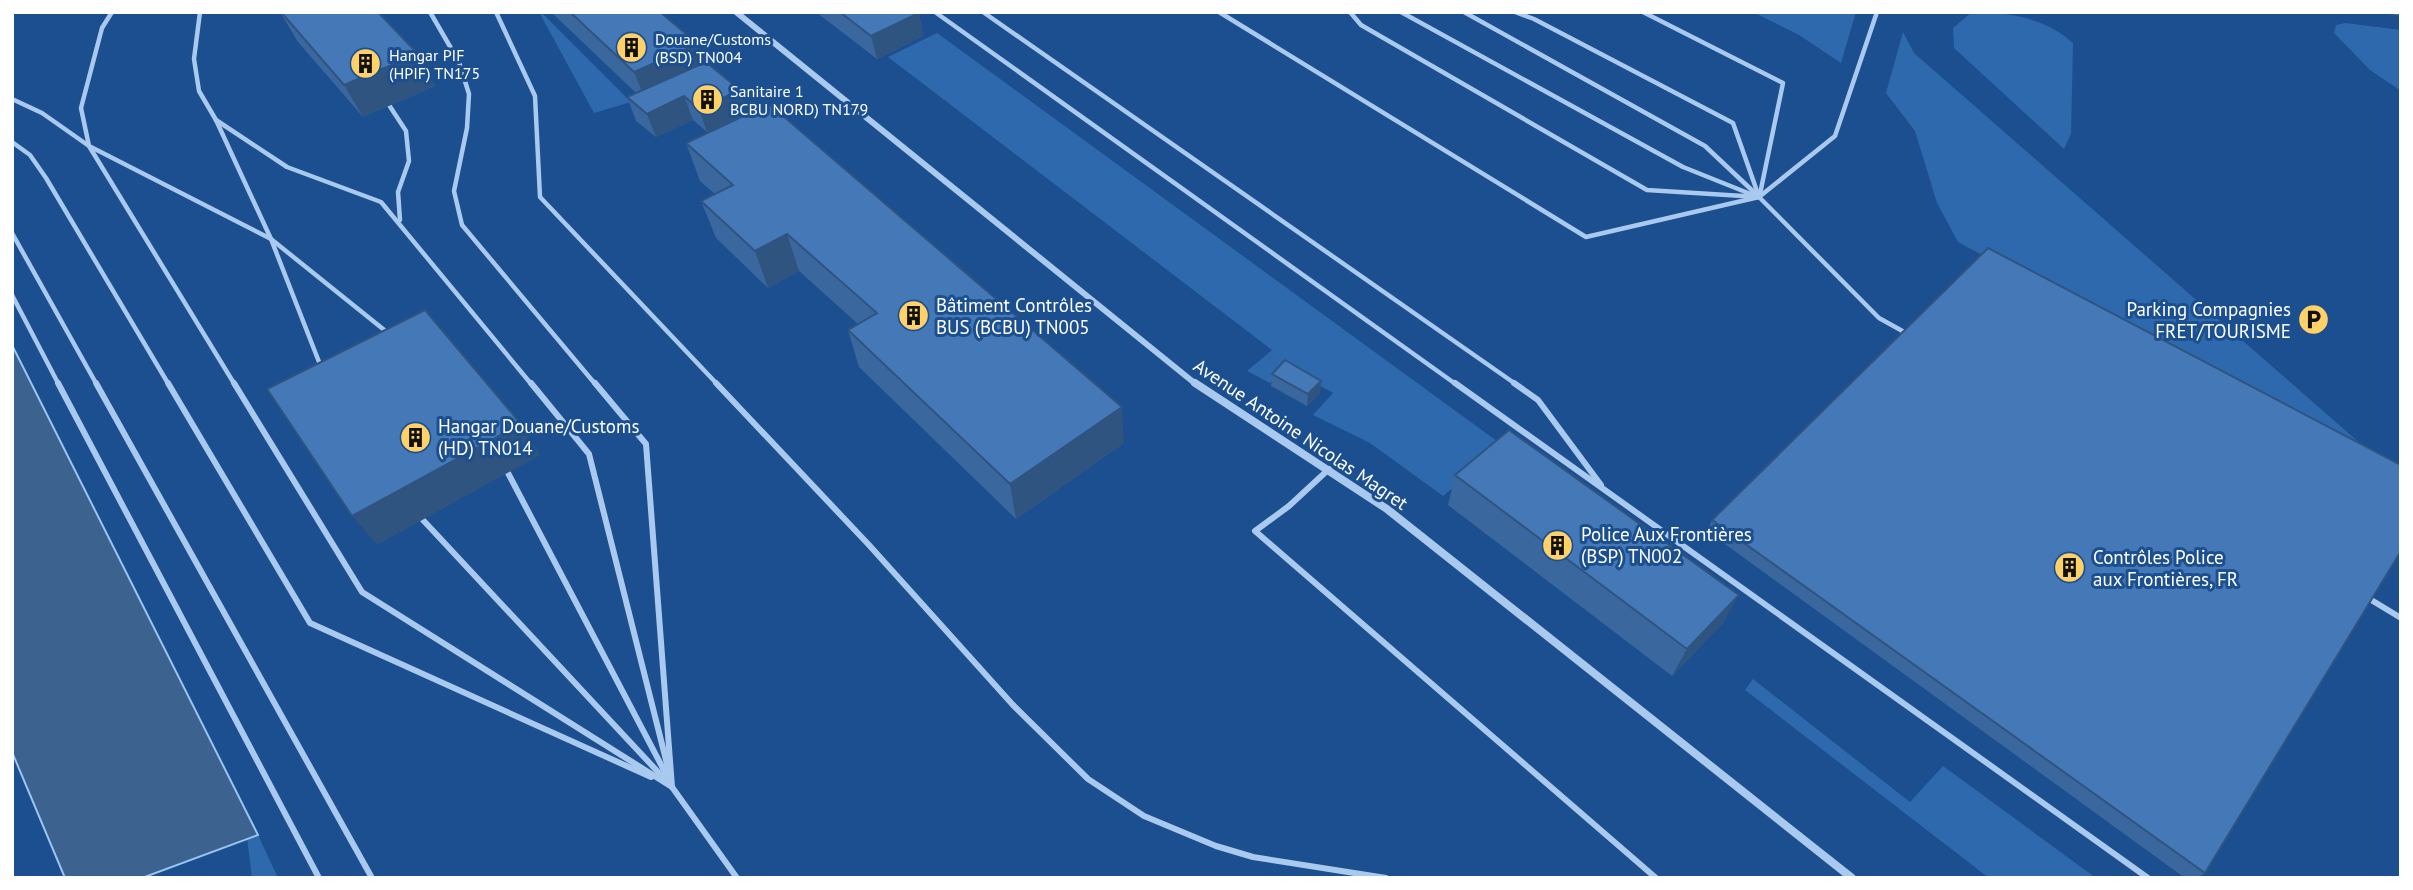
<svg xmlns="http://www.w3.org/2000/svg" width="2413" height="890" viewBox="0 0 2413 890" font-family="'PT Sans',sans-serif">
<rect width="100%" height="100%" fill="#1b4f8f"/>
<g fill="#2e69ad">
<polygon points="539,12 541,12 631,102 594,113"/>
<polygon points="1753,12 1856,12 1841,63 1799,35"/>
<path d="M1972,12C2008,12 2046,18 2073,43L2071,134L2064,149L1954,48L1953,28Z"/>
<polygon points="2345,23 2401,30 2401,91 2370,70 2334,33 2336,25"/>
<polygon points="1903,32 1914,53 2401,479 1958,242 1937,203 1915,131 1886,93"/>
<polygon points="937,33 1538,471 1492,455 1443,496 1370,443 1313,415 1333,393 1285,366 1270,383 1247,371 1272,350 888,57"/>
<polygon points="1753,679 1910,802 1943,766 2096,878 1989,878 1745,690"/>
<polygon points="258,835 278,878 252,878 247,838"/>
</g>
<polygon fill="#3c6290" stroke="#9cc4f0" stroke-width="2" points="12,345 258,835 142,878 65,878 12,752"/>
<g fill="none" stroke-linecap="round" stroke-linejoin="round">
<g stroke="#a9c9ee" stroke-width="4.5">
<polyline points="112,12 102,28 81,108 89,146 235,385"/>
<polyline points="200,12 194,59 199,91 216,120 271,239 321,367"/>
<polyline points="430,12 459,62 469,94 467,128 454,191 462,225 596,385"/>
<polyline points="496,12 535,96 540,197 718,385"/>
<polyline points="935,12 1457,385"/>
<polyline points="983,12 1517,385"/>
<polyline points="1219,12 1586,237 1759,197 1879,318 1906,333"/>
<polyline points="1350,12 1361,25 1647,190 1759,197 1835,136 1877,12"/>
<polyline points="1401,12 1683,167 1753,195"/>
<polyline points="1464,12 1705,146 1757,195"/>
<polyline points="1515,12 1534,19 1733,123 1758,194"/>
<polyline points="1643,12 1783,83 1760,194"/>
<polyline points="12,99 42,113 89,146 271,239 388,333"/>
<polyline points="389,105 406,131 409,161 398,192 400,220"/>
<polyline points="216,120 287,167 381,202 532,385"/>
<polyline points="12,142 30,155 46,178 169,385"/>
<polyline points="12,233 97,385"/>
<polyline points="12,295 59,385"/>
</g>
<g stroke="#a9c9ee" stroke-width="6">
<polyline points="58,383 319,878"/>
<polyline points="96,383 372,878"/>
<polyline points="168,383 310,623 651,777"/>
<polyline points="234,383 362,592 672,787"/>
<polyline points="531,383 589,454 669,772"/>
<polyline points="595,383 646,444 672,787"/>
<polyline points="716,383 869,545 1013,705 1088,779 1144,816 1216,846 1253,857 1386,878"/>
<polyline points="1455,383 2148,878"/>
<polyline points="1514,383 1538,400 1601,485"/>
<polyline points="1329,469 1289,506 1255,531 1656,878"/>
<polyline points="508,473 668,778"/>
<polyline points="423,520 672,787 737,878"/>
<polyline points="2368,598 2401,618"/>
</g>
<polyline stroke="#a9c9ee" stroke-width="6" points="736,12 1197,385"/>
<polyline stroke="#a9c9ee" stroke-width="8" points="1195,383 1387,509 1852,878"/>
</g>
<g fill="#3a679d">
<polygon points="280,12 435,86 363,117 298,42"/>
<polygon points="551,12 660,12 747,113 707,132 693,120 656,137 636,121 627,97 636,93"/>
<polygon points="816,12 917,12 919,13 923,36 877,59"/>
<polygon points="2376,12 2401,12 2401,16"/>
<polygon points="686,143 1124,443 1016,519 859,367 848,330 858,324 799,271 768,288 716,238 701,201 715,194 700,181"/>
<polygon points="1272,374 1321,381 1320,393 1307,406 1271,386"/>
<polygon points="1455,475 1723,623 1672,676 1448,505"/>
<polygon points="1712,520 2205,873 2197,878 2185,878 1707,531"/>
</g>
<g fill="#305480">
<polygon points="919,13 923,36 877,59 871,36"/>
<polygon points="698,44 709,75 647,104 634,72"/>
<polygon points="418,54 435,86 363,117 344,85"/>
<polygon points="740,90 747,113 707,132 699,109"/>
<polygon points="684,96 693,120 656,137 647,114"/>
<polygon points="787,234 799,271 768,288 755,251"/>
<polygon points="1321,381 1320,393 1307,406 1308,394"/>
<polygon points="1122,407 1124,443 1016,519 1010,484"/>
<polygon points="521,424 540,455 377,545 352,516"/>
<polygon points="1739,595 1723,623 1672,676 1687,649"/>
</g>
<g fill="#4478b7" stroke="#305480" stroke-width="2">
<polygon points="281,12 378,12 418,54 344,85"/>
<polygon points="570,12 660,12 698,44 634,72"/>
<polygon points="840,12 917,12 919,13 871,36"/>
<polygon points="706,62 740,90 699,109 684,96 647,114 627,97"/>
<polygon points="769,104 1122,407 1010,484 848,330 877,313 787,234 755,251 701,201 733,185 686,143"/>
<polygon points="1988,248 2401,465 2401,551 2205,873 1712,520"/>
<polygon points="425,310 521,424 352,516 267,389"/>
<polygon points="1285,360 1321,381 1308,394 1272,374"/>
<polygon points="1509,430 1739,595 1687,649 1455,475"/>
</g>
<defs>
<symbol id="building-disc" viewBox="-11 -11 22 22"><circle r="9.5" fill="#ffd166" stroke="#1b4f8f"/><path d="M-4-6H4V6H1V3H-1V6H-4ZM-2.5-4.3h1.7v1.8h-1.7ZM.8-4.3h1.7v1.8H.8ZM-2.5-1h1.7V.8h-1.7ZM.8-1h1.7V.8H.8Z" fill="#111"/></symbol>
<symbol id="parking-disc" viewBox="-11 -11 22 22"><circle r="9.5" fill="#ffd166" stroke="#1b4f8f"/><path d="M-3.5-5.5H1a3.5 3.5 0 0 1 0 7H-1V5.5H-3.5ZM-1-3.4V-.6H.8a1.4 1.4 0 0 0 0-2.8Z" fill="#111"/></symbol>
</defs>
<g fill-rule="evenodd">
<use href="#building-disc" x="614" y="30" width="35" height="35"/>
<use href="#building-disc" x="348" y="46" width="35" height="35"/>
<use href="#building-disc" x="690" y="82" width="35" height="35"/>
<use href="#building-disc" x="896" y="298" width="35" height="35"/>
<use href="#parking-disc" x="2296" y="302" width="35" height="35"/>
<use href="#building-disc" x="398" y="420" width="35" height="35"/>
<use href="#building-disc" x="1540" y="528" width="35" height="35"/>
<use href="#building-disc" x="2052" y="550" width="35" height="35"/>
</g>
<g text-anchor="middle" stroke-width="6" stroke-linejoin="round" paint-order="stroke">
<g font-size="16" fill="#fff" stroke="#1b4f8f" text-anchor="start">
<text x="655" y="45">Douane/Customs<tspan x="655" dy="18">(BSD) TN004</tspan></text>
<text x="389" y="61">Hangar PIF<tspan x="389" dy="18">(HPIF) TN175</tspan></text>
<text x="730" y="97">Sanitaire 1<tspan x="730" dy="18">BCBU NORD) TN179</tspan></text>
</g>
<g font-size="19" fill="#fff" stroke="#1b4f8f" text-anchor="start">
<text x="936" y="312">Bâtiment Contrôles<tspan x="936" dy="22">BUS (BCBU) TN005</tspan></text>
<text x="2291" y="316" text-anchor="end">Parking Compagnies<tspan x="2291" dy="22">FRET/TOURISME</tspan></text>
<text x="438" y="433">Hangar Douane/Customs<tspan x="438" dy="22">(HD) TN014</tspan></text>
<text x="1581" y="541">Police Aux Frontières<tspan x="1581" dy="22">(BSP) TN002</tspan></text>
<text x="2093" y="564">Contrôles Police<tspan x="2093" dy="22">aux Frontières, FR</tspan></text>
</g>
<g font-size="19" fill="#fff" stroke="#1b4f8f">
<text transform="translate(1301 434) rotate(34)" y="7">Avenue Antoine Nicolas Magret</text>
</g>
</g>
<rect width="2413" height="890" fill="none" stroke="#ffffff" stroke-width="28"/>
</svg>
